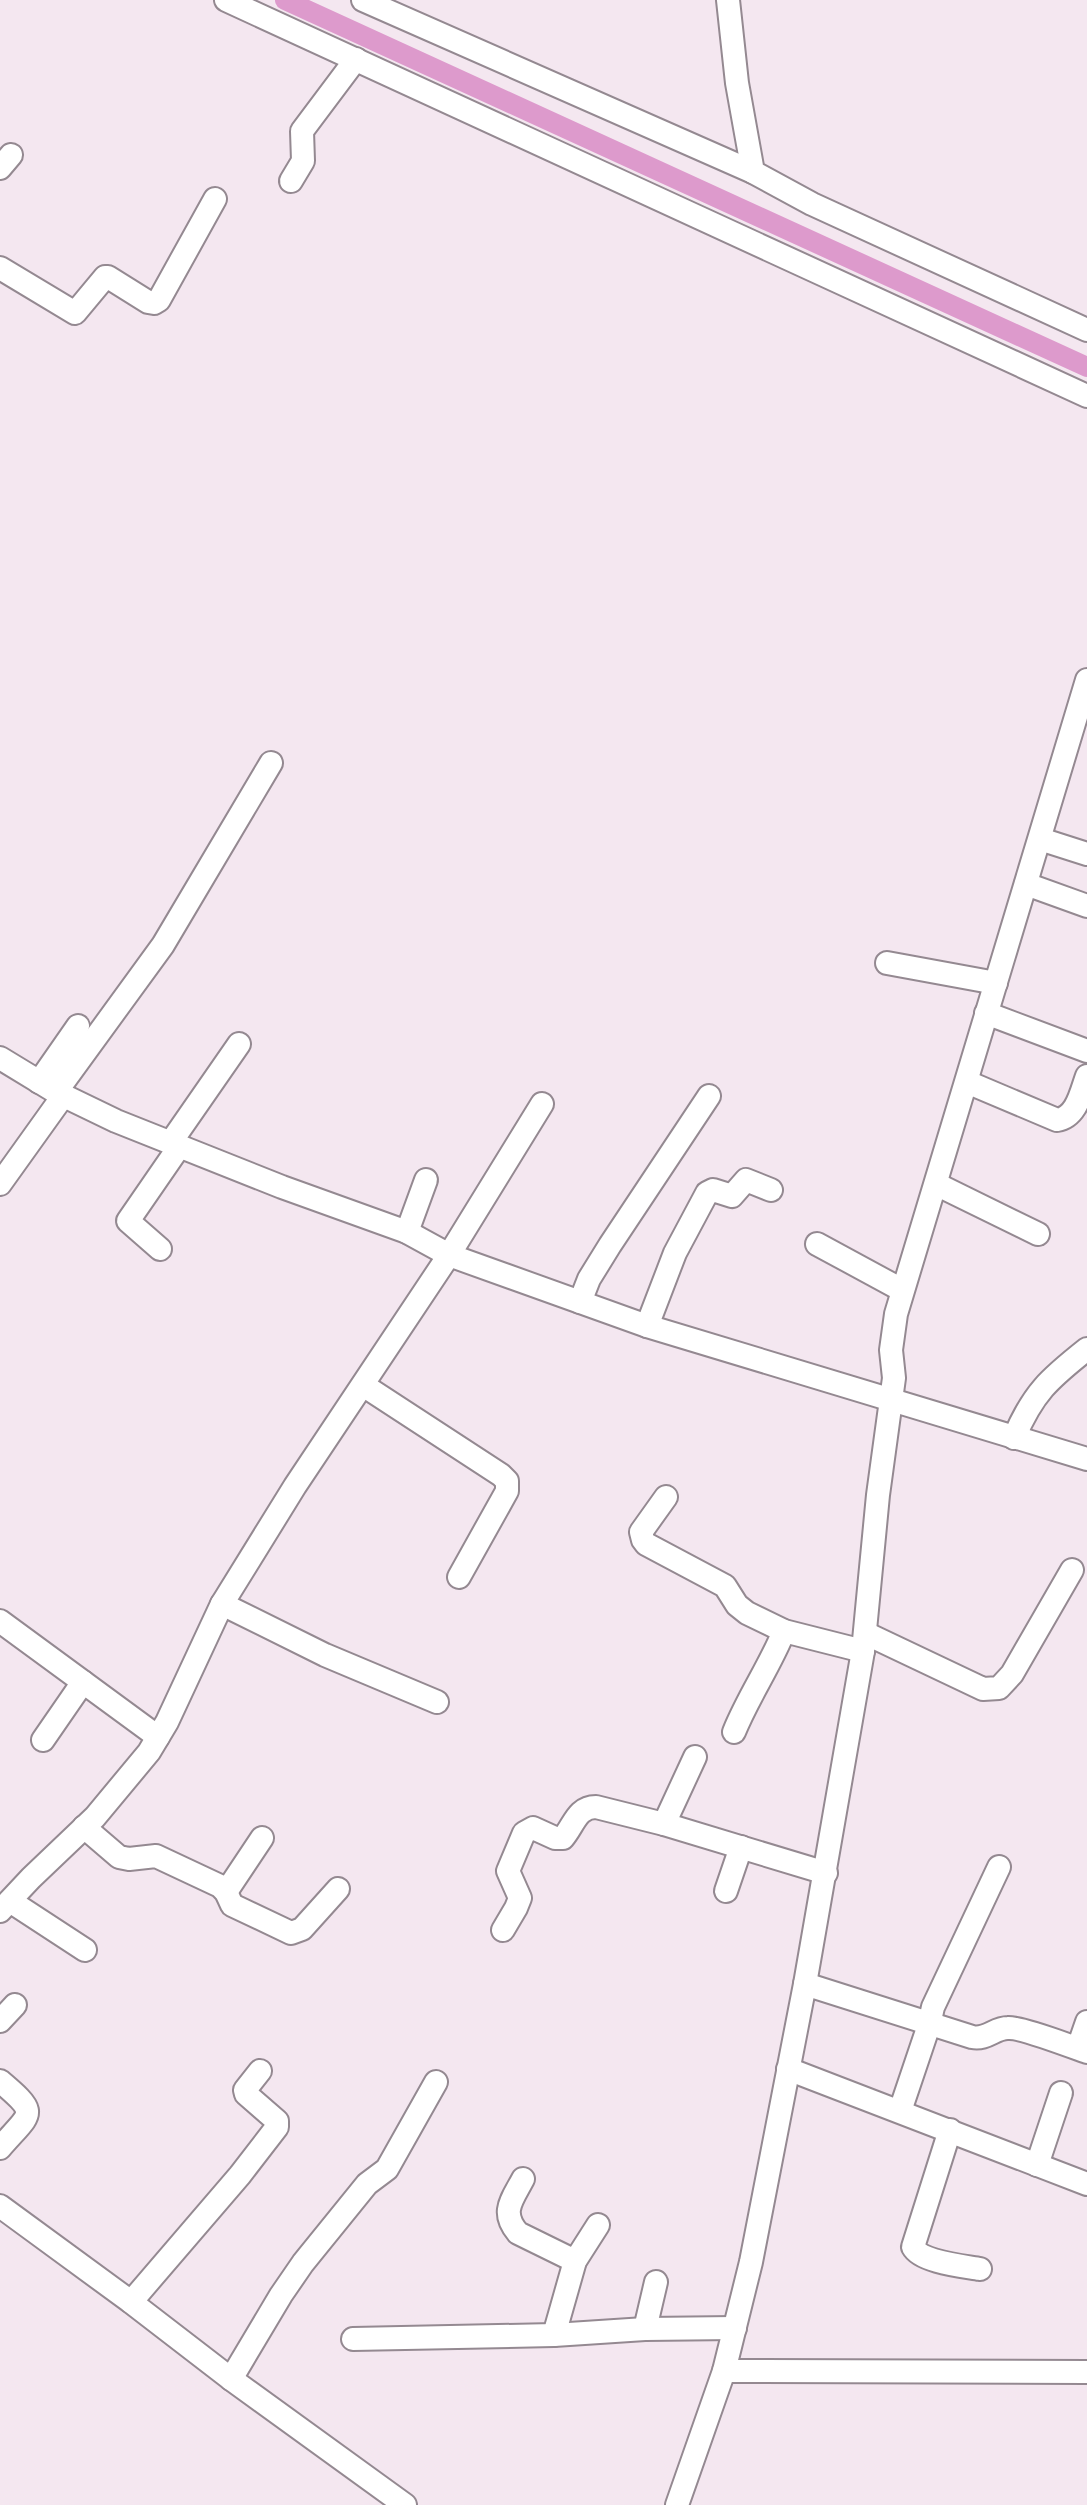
<svg xmlns="http://www.w3.org/2000/svg" width="1087" height="2505" viewBox="0 0 1087 2505" font-family="'Exo 2',sans-serif">
<rect width="100%" height="100%" fill="#f4e7f0"/>
<g fill="none" stroke-linecap="round" stroke-linejoin="round">
<polyline stroke="#dd9acc" stroke-width="20" points="285,0 1087,367"/>
<defs>
<g id="minor">
<polyline points="226,0 1087,396"/>
<polyline points="363,0 753,172"/>
<polyline points="728,0 737,83 753,172 812,204 1087,330"/>
<polyline points="0,168 11,155"/>
<polyline points="291,181 303,161 302,131 356,59"/>
<polyline points="0,268 75,313 105,277 108,277 148,302 154,303 159,300 215,199"/>
<polyline points="1040,839 1087,854"/>
<polyline points="1026,884 1087,906"/>
<polyline points="887,963 996,983"/>
<polyline points="986,1013 1087,1051"/>
<polyline points="0,1058 56,1092 116,1121 282,1187 407,1232 449,1255 647,1326 1087,1459"/>
<polyline points="39,1082 78,1026"/>
<path d="M967,1082L1057,1120C1077,1117 1081,1092 1087,1076"/>
<polyline points="56,1092 163,945 271,763"/>
<polyline points="171,1142 239,1044"/>
<polyline points="0,1184 63,1096"/>
<polyline points="936,1184 1038,1234"/>
<polyline points="407,1232 426,1180"/>
<polyline points="817,1244 902,1290"/>
<polyline points="160,1249 128,1221 179,1147"/>
<polyline points="580,1302 589,1279 610,1245 709,1096"/>
<polyline points="647,1326 675,1253 707,1193 713,1190 732,1196 746,1180 771,1190"/>
<polyline points="363,1385 501,1475 507,1481 507,1491 459,1577"/>
<path d="M1014,1438C1033,1393 1049,1379 1087,1349"/>
<polyline points="666,1497 641,1532 643,1540 646,1544 725,1586 737,1605 747,1613 784,1631 863,1651"/>
<polyline points="222,1604 325,1655 437,1702"/>
<polyline points="0,1621 158,1737"/>
<polyline points="865,1633 983,1689 999,1688 1012,1674 1072,1570"/>
<path d="M734,1732C748,1697 770,1666 784,1631"/>
<polyline points="43,1740 83,1682"/>
<polyline points="664,1824 695,1757"/>
<polyline points="84,1827 119,1857 129,1859 156,1856 220,1886 226,1892 232,1905 291,1933 302,1929 338,1889"/>
<polyline points="726,1891 741,1847"/>
<polyline points="226,1892 262,1838"/>
<polyline points="10,1901 85,1950"/>
<polyline points="0,1911 31,1878 95,1817 149,1752 167,1722 222,1604 295,1486 449,1255 542,1104"/>
<path d="M503,1930L516,1908L520,1898L508,1871L524,1833L533,1828L555,1838H563C574,1825 577,1807 596,1807L664,1824L826,1873"/>
<path d="M805,1984L972,2037C987,2040 994,2028 1008,2028C1021,2027 1073,2047 1087,2052"/>
<polyline points="0,2021 15,2005"/>
<polyline points="1078,2048 1087,2022"/>
<polyline points="788,2069 1087,2184"/>
<path d="M0,2081C40,2115 32,2111 0,2148"/>
<polyline points="900,2111 929,2025 933,2007 999,1867"/>
<path d="M950,2130L913,2247C921,2262 963,2266 980,2269"/>
<polyline points="1037,2165 1061,2093"/>
<path d="M523,2179C512,2200 500,2212 518,2233L575,2261"/>
<polyline points="0,2206 131,2302 231,2379 405,2505"/>
<polyline points="131,2302 240,2175 277,2127 277,2121 246,2094 245,2090 260,2071"/>
<polyline points="645,2329 656,2282"/>
<polyline points="554,2335 575,2261 598,2225"/>
<polyline points="353,2339 554,2335 645,2329 735,2328"/>
<polyline points="724,2371 1087,2372"/>
<polyline points="231,2379 281,2295 303,2263 367,2184 387,2169 436,2082"/>
<polyline points="677,2505 724,2371 751,2262 805,1984 863,1651 878,1495 894,1378 891,1350 896,1314 1087,680"/>
</g>
</defs>
<use href="#minor" stroke="#948991" stroke-width="26"/>
<use href="#minor" stroke="#fff" stroke-width="22"/>
</g>
</svg>
